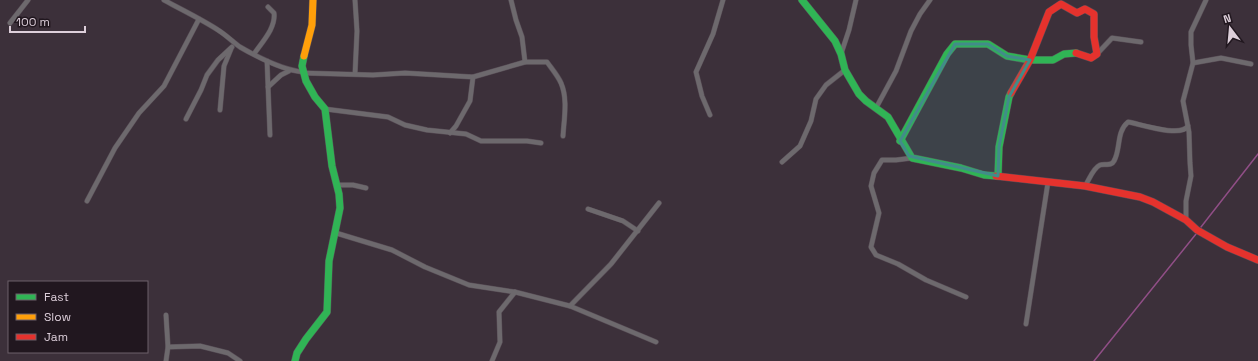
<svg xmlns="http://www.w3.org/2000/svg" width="1258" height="361" viewBox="0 0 1258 361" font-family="'Space Grotesk',sans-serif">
<rect width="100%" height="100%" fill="#3c303a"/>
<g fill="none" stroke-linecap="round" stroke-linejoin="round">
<g stroke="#904e86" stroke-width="1.5">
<polyline points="1201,227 1258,154"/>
<polyline points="1094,361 1196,234"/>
</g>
<defs>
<g id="street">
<path d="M164,0C182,10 201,19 218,30C226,35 233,42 240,47C259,58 282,70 303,72"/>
<polyline points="355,0 357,31 355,74"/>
<polyline points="511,0 516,20 522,37 525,62"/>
<polyline points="10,23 28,0"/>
<path d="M254,54C262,42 276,28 274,13L268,7"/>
<polyline points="841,54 849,30 856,0"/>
<polyline points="1097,54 1112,38 1141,42"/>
<polyline points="267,61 270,135"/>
<polyline points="1193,63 1221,58 1251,64"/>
<path d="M304,73L373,75L405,73L473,77L525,62H547C552,69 558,76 561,83C568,99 564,119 563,136"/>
<polyline points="268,87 281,75 289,71"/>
<polyline points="876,108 896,71 911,31 920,14 930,0"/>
<polyline points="325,109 388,117 405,125 427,130 466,134 481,141 527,141 541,143"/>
<polyline points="220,110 224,66 231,49"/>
<polyline points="710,115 702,96 696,72 713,34 723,0"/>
<polyline points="186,119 201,90 207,75 218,60 232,47"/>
<polyline points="450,133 456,126 470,101 473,77"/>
<polyline points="912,158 896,160 882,160 874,173 871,186 879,213 871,247 876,255 898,264 926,280 966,297"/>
<polyline points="782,162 800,146 811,121 816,99 826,85 845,70"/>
<polyline points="336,185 353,185 366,188"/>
<path d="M1085,186C1089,180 1093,168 1100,165C1105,163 1111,167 1114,161C1121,149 1116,132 1128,122C1140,124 1181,138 1188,126"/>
<polyline points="87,201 115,148 139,113 164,86 199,19"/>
<polyline points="588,209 623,221 638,231"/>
<polyline points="1186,220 1186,201 1191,176 1190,163 1189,132 1183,101 1193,63 1191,45 1191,32 1206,0"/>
<polyline points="336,233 392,250 425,267 469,285 515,292 570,306 656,342"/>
<polyline points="570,306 611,264 659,203"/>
<polyline points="1026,324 1048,182"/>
<polyline points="168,347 200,346 228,353 240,361"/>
<polyline points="166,361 168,347 166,315"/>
<polyline points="492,361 500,342 499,312 515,292"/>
</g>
<g id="fast">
<polyline points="802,0 835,41 841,54 845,70 859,94 866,101 888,117 912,158 961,168 984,175 996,176"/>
<polyline points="900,141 947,54 955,44 988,44 1007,56 1030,60 1053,60 1064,54 1076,53"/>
<polyline points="998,176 999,147 1009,97 1011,93"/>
<polyline points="295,361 297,353 306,339 327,312 329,261 340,208 339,194 332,166 325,109 315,97 306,81 302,66 304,56"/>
</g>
<polyline id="slow" points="304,56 312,25 313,0"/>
<g id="jam">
<polyline points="1011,93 1030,60 1049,12 1061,4 1077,13 1085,9 1094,14 1094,37 1097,54 1091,58 1076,53"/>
<polyline points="996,176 1085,186 1140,197 1153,202 1186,220 1197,230 1227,247 1258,260"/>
</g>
</defs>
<use href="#street" stroke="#584d56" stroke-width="5.5"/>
<use href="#fast" stroke="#584d56" stroke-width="8"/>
<use href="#slow" stroke="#584d56" stroke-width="8"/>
<use href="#jam" stroke="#584d56" stroke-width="8"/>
<use href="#street" stroke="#6d696d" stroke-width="4.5"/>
<use href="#fast" stroke="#30b455" stroke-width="7"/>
<use href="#slow" stroke="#ff9f0a" stroke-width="7"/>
<use href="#jam" stroke="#e5322d" stroke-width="7"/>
</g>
<path fill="#428c89" fill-opacity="0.2" stroke="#428c89" stroke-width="3" stroke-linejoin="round" d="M955,44H988L1007,56L1030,60L1009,97L999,147L998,176L909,156L900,141Z"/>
<rect x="8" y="281" width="140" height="72" fill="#21171f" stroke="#6c616a"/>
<rect x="16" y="294" width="20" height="6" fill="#30b455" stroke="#6c616a"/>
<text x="44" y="301" font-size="12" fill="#ddcfda">Fast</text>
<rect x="16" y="314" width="20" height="6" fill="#ff9f0a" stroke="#6c616a"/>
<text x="44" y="321" font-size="12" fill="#ddcfda">Slow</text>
<rect x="16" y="334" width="20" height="6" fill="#e5322d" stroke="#6c616a"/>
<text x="44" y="341" font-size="12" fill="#ddcfda">Jam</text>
<g transform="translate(1230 28) rotate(344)" stroke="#21171f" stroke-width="3" paint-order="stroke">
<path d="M0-3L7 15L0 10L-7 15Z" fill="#ddcfda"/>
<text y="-6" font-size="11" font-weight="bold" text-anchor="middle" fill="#ddcfda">N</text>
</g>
<path d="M10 26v6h75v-6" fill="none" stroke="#ddcfda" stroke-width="2"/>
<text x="16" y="26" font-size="12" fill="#ddcfda" stroke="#21171f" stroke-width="3" paint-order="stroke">100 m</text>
</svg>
